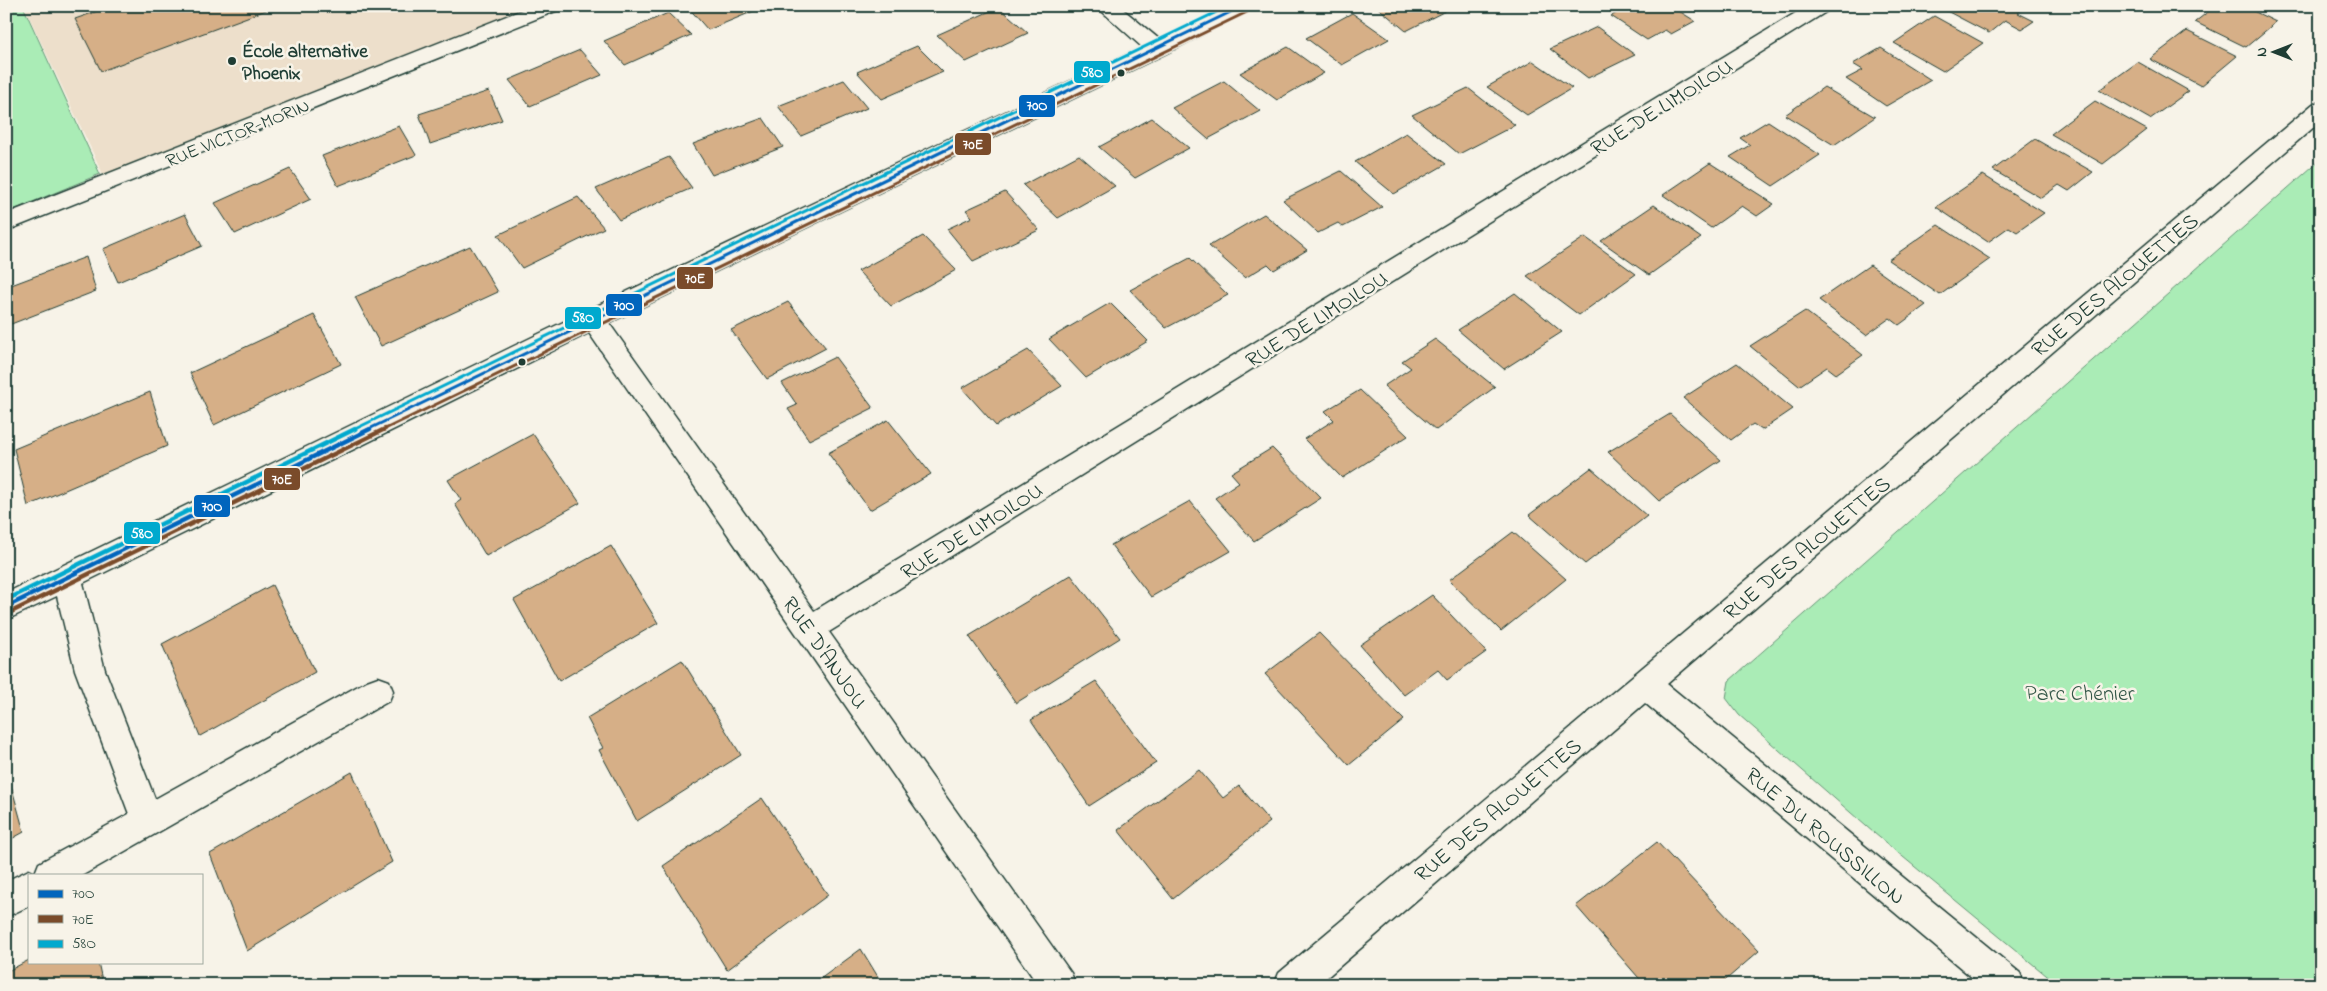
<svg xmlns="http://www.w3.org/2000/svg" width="2327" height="991" viewBox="0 0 2327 991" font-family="'Indie Flower',sans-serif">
<rect width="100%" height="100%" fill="#f7f3e8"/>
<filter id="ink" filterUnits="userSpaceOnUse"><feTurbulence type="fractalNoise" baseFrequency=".02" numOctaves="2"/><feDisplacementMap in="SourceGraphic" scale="10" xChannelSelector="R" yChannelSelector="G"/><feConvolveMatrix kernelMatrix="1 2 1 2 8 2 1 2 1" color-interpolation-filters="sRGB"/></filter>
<g filter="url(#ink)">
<polygon fill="#eddfcb" points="24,6 551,6 107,183"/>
<g fill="#aaecb6" stroke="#649475">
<polygon points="6,6 23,6 100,174 6,213"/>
<polygon points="2321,159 2321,985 2058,985 1874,833 1739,715 1726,698 1729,681"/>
</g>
<g fill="#d6af87" stroke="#1f3d34">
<polygon points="112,6 277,6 101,71 75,19"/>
<polygon points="687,6 766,6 708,30"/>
<polygon points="1376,6 1455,6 1406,31"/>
<polygon points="1630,6 1671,6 1695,21 1671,34 1665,30 1647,40 1611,16"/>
<polygon points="1943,6 2026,6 2018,13 2034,21 2022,29 2005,20 1989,33 1941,8"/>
<polygon points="2200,6 2243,6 2276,22 2246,47 2195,22 2209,11"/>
<polygon points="999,7 1028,33 966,62 937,35"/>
<polygon points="668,13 691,35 625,65 604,41"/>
<polygon points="1352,13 1389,39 1342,65 1306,38"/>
<polygon points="1934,16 1983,43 1943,71 1894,43"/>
<polygon points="1597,27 1635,55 1588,78 1550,49"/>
<polygon points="2187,31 2237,56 2201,86 2150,59"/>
<polygon points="917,46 943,72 882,99 857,72"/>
<polygon points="1288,47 1324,73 1277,100 1240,73"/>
<polygon points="1881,48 1931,80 1886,106 1846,79 1863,70 1853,64"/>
<polygon points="580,50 602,75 530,106 509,80"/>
<polygon points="1533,61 1572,88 1527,115 1487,87"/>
<polygon points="2138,62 2189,91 2150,119 2099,90"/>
<polygon points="844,80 867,108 801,136 778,106"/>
<polygon points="1224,81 1260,111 1208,139 1172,108"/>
<polygon points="1824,87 1875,117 1834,145 1785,115"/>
<polygon points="1468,88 1515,125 1459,154 1412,115"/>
<polygon points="489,91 502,120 430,144 419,114"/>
<polygon points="2095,101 2147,130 2103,164 2051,134"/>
<polygon points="763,118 783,147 712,175 693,144"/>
<polygon points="1152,118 1189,148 1135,178 1099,147"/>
<polygon points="1768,121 1820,155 1773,186 1730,157 1750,145 1740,138"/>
<polygon points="399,126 416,155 338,186 322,156"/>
<polygon points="1406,133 1446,164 1394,194 1355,162"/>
<polygon points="2035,139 2093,172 2069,191 2059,185 2041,198 1993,170"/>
<polygon points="1079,155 1115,186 1058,218 1023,185"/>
<polygon points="669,157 692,188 619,220 596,189"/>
<polygon points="1710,163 1774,204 1757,216 1742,206 1711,228 1663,195"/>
<polygon points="290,169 311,199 235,234 215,203"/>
<polygon points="1341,171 1382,207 1343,227 1338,223 1318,233 1283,200"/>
<polygon points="1983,175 2044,213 2017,232 2009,227 1988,242 1936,207"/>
<polygon points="1005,192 1039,230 973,261 947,229 972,217 966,210"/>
<polygon points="578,197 604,228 522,268 498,235"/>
<polygon points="1654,205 1701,238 1649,275 1601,241"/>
<polygon points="185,214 202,246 118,282 103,249"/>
<polygon points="1264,214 1307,250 1274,270 1268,264 1245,278 1209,246"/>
<polygon points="1938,225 1990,259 1940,295 1888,260"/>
<polygon points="923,236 956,270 891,306 858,271"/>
<polygon points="1585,237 1636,274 1579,315 1527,276"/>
<polygon points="470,246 498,292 381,346 355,297"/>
<polygon points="86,257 96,291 6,326 6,287"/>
<polygon points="1190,258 1228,295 1166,328 1130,290"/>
<polygon points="1870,265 1926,305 1899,325 1890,318 1866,335 1819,300"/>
<polygon points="1515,293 1562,332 1504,369 1458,330"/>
<polygon points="788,302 826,348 767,379 731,330"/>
<polygon points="1110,303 1148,341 1086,378 1049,339"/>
<polygon points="1805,311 1863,355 1836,374 1827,367 1799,386 1750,346"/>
<polygon points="314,315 341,364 214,425 190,373"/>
<polygon points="1435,339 1495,387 1436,430 1384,386 1411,368 1402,361"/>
<polygon points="1028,350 1062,386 996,426 962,388"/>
<polygon points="835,357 873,408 809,440 788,409 797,405 782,383"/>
<polygon points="1737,363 1793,409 1762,430 1753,424 1731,440 1683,398"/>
<polygon points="1360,390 1408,436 1342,478 1304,439 1334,420 1325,411"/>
<polygon points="150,392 167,446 28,506 14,449"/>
<polygon points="1670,414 1721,460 1659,501 1608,452"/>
<polygon points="888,420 931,474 870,510 828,453"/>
<polygon points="533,434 580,503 486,556 455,504 461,500 448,480"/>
<polygon points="1272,448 1321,498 1254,541 1215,498 1239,482 1231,473"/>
<polygon points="1591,468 1647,516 1585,564 1529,515"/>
<polygon points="1190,501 1231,551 1151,597 1111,545"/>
<polygon points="1513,532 1566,579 1501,631 1449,580"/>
<polygon points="611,546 658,623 559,681 514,600"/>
<polygon points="1071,575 1120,638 1016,703 969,636"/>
<polygon points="272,585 315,672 200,736 162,644"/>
<polygon points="1432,595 1486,652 1447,680 1438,670 1404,695 1360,645"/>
<polygon points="1319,633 1404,720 1349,765 1265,674"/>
<polygon points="682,660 741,755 637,821 599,750 603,748 587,718"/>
<polygon points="1096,681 1156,763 1089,806 1031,720"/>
<polygon points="6,767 24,832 6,842"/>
<polygon points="1199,770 1223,798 1239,786 1270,822 1173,899 1118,830"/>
<polygon points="352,772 392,862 247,951 210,854"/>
<polygon points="762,798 828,895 727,970 663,866"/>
<polygon points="1657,842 1759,951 1720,985 1645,985 1576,906"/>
<polygon points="861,949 883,985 812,985"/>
<polygon points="29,960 29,962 98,962 103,985 6,985 6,972"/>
</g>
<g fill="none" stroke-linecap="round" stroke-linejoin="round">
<defs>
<g id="minor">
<polygon points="532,6 561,6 558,10 6,231 6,214"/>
<polygon points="1096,6 1119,6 1159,39 1227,6 1254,6 1251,10 1165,54 609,323 814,611 1807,6 1832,6 1829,10 829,632 1071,973 1076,985 1038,985 589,333 83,583 105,670 155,799 367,681 378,677 389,681 393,691 389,701 83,875 29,875 29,906 6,917 6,881 29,870 35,873 39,863 129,814 75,670 57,596 6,620 6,593 584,312 1142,47"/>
<polygon points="2321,102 2321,121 1667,684 2020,973 2025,985 1981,985 1645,703 1318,985 1274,985 1279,973 2313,104"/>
</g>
</defs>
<use href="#minor" stroke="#1f3d34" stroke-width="3"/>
<use href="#minor" fill="#f7f3e8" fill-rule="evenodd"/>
<defs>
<polyline id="bus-1-far1" points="367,430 1243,6"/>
<polyline id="bus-1" points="6,607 370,429"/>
<polyline id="bus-2-far1" points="383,430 1247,12"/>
<polyline id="bus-2" points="9,613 385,429"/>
<polyline id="bus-3-far1" points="353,430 1229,6"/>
<polyline id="bus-3" points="6,600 355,429"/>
</defs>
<use href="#bus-1-far1" stroke="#f7f3e8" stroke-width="6"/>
<use href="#bus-1" stroke="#f7f3e8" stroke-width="8"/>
<use href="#bus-2-far1" stroke="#f7f3e8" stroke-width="6"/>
<use href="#bus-2" stroke="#f7f3e8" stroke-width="8"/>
<use href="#bus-3-far1" stroke="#f7f3e8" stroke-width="6"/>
<use href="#bus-3" stroke="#f7f3e8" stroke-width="8"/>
<use href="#bus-1-far1" stroke="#0065bd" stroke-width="3"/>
<use href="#bus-1" stroke="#0065bd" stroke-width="4.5"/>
<use href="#bus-2-far1" stroke="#7a4b2a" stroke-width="3"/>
<use href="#bus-2" stroke="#7a4b2a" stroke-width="4.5"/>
<use href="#bus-3-far1" stroke="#00a9ce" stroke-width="3"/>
<use href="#bus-3" stroke="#00a9ce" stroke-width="4.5"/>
</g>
</g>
<g fill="#1f3d34" stroke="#f7f3e8" stroke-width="2">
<circle cx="232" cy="61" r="5"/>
<circle cx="1121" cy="73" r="4.5"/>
<circle cx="522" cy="362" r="4.5"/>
</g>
<g text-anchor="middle" stroke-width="5" stroke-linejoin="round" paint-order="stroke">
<g font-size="19" font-weight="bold" fill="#1f3d34" stroke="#f7f3e8" text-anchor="start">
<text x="242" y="57">École alternative<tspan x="242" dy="22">Phoenix</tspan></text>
</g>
<g font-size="19" fill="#1f3d34" stroke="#f7f3e8">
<text transform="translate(237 132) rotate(-22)" y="7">RUE VICTOR-MORIN</text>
</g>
<g font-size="22" fill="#1f3d34" stroke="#f7f3e8">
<text transform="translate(1661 106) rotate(-32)" y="8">RUE DE LIMOILOU</text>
<text transform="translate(2114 284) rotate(-40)" y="8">RUE DES ALOUETTES</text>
<text transform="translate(1316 318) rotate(-32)" y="8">RUE DE LIMOILOU</text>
<text transform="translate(971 530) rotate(-32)" y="8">RUE DE LIMOILOU</text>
<text transform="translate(1806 547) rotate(-40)" y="8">RUE DES ALOUETTES</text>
<text transform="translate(826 652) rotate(55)" y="8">RUE D'ANJOU</text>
<text transform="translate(1497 809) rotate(-40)" y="8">RUE DES ALOUETTES</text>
<text transform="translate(1826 835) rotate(40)" y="8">RUE DU ROUSSILLON</text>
</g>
<g font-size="22" fill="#345748" stroke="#f7f3e8">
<text x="2080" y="700">Parc Chénier</text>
</g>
</g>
<g stroke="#f7f3e8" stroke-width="2">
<rect x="1073" y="60" width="38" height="24" rx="5" fill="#00a9ce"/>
<rect x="1018" y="94" width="38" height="24" rx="5" fill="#0065bd"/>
<rect x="954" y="132" width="38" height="24" rx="5" fill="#7a4b2a"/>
<rect x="676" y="266" width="38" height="24" rx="5" fill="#7a4b2a"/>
<rect x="605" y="293" width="38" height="24" rx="5" fill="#0065bd"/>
<rect x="564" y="306" width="38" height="24" rx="5" fill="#00a9ce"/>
<rect x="263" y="467" width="38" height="24" rx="5" fill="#7a4b2a"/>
<rect x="193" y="494" width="38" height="24" rx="5" fill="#0065bd"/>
<rect x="123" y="521" width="38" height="24" rx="5" fill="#00a9ce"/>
</g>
<g font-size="14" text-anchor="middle" font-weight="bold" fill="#fff">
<text x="1092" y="77">58O</text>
<text x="1037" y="110">70O</text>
<text x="973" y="149">70E</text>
<text x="695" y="283">70E</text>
<text x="624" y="310">70O</text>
<text x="583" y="322">58O</text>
<text x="282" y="484">70E</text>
<text x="212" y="511">70O</text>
<text x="142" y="538">58O</text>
</g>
<rect width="2327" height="991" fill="none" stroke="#f7f3e8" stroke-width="25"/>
<rect x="12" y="12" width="2302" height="966" fill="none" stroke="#1f3d34" stroke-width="2" filter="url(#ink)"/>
<rect x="28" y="874" width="175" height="90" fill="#f7f3e8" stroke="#a1aaa0"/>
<rect x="38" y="890" width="25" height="8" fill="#0065bd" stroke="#a1aaa0"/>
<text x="72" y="898" font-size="15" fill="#1f3d34">70O</text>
<rect x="38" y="915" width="25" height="8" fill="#7a4b2a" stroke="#a1aaa0"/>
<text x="72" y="924" font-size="15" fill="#1f3d34">70E</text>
<rect x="38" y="940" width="25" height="8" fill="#00a9ce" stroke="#a1aaa0"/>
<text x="72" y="948" font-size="15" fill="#1f3d34">58O</text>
<g transform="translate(2274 52) rotate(270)" stroke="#f7f3e8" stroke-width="4" paint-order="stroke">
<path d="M0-4L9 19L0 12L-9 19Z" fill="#1f3d34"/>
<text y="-8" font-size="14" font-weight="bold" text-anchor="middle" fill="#1f3d34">N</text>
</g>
</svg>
